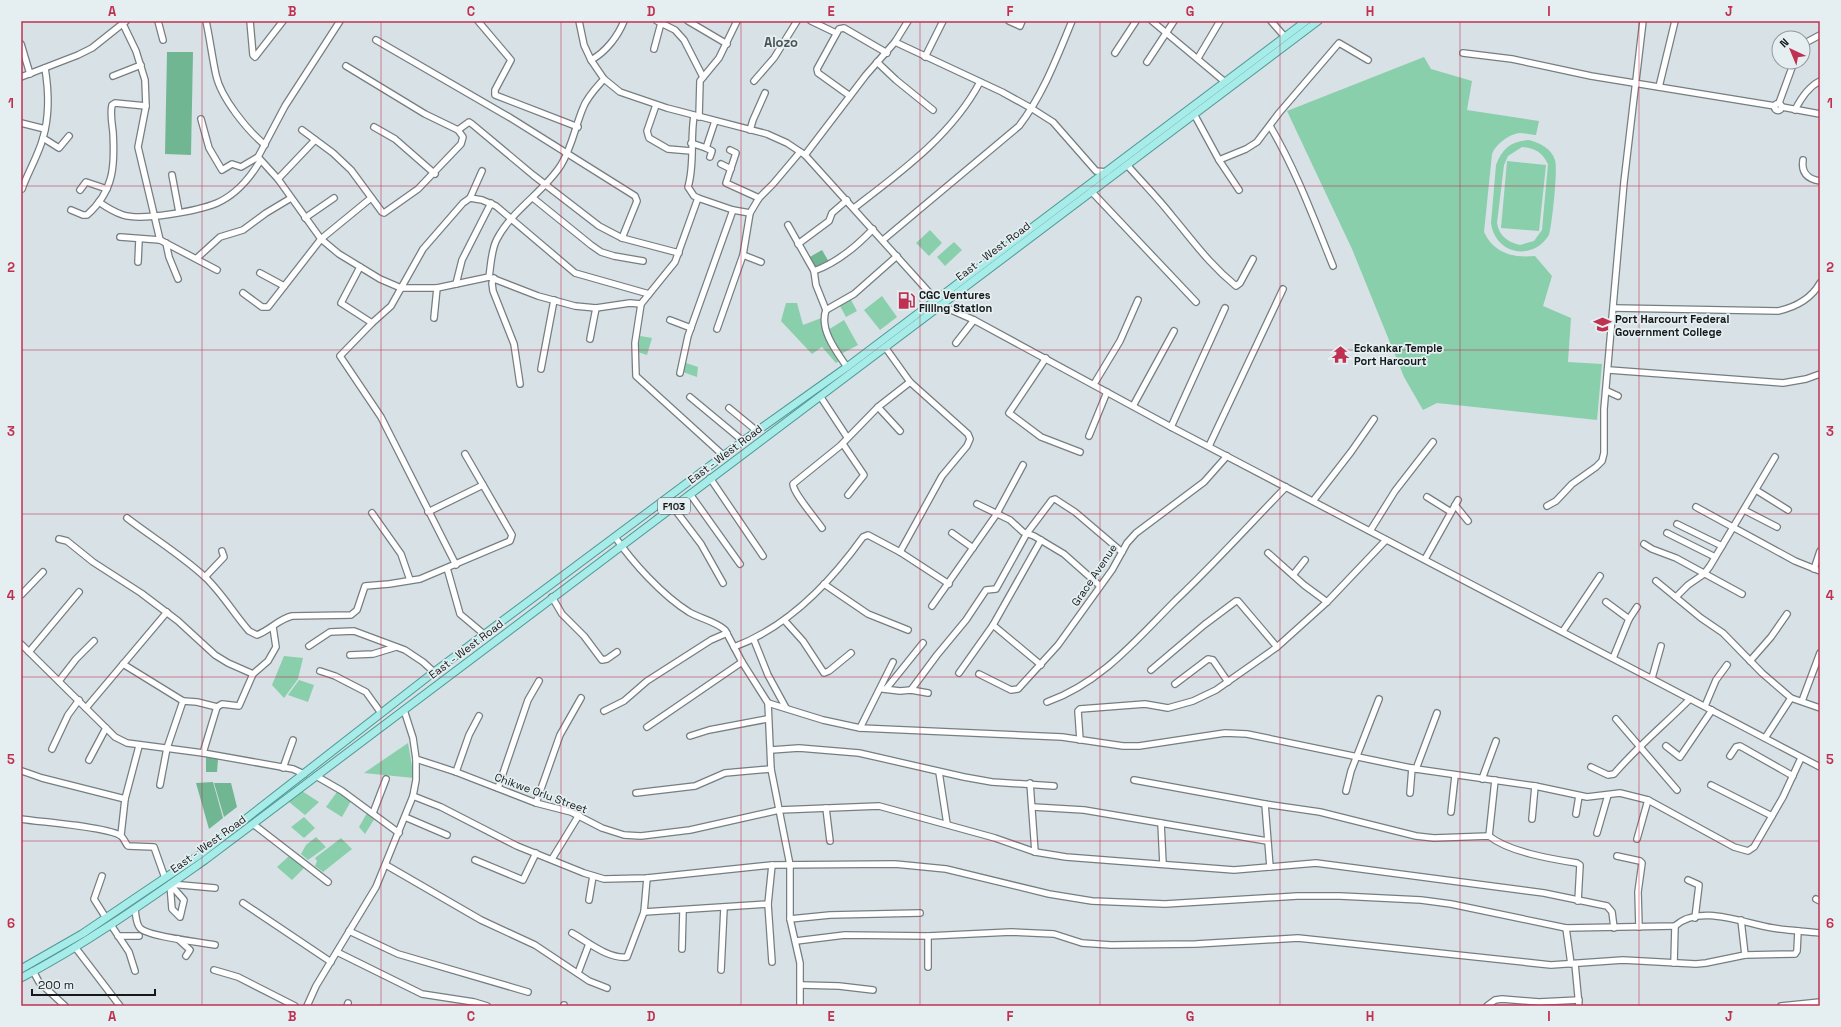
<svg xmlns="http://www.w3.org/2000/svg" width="1841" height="1027" viewBox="0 0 1841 1027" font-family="'Space Grotesk',sans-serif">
<rect width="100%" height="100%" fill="#d8e1e5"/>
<g fill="#89cfab" fill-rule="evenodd">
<path d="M1424,57L1431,69L1472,81L1467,110L1539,121L1536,135C1531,135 1525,133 1520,133C1509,134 1496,144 1492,154L1484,232C1494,254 1514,258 1535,256L1552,276L1543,306L1571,318L1568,362L1602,364L1597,420L1437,403L1423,410L1404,377L1352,249L1287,111Z"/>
<path d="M1529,140C1540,143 1551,148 1555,160C1558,169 1552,225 1549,235C1532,262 1495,254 1491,223L1496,165C1502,149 1511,141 1529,140ZM1522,147C1535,148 1542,152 1548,164L1542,230L1534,241L1520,245C1508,242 1499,236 1497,223L1504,165L1508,156Z"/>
<polygon points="1507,161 1546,165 1539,231 1501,228"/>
<polygon points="930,230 942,243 929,256 916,243"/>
<polygon points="954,242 962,250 945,266 937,257"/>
<polygon points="882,296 897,317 880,330 864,310"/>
<polygon points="851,300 857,311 846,317 840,306"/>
<polygon points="786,303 797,303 803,325 824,317 828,344 839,361 836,363 822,347 812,354 781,321"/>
<polygon points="844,320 858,345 841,354 828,330"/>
<polygon points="640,336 652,338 647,355 638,352"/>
<polygon points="686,363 698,367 697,377 683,372"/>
<polygon points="284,656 303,658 298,679 284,698 272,685"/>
<polygon points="299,680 314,685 308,702 288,695"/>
<polygon points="408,743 414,778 364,773"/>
<polygon points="302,791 319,802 305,815 289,802"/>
<polygon points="337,792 351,801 342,817 326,807"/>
<polygon points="367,813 375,818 365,834 359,827"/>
<polygon points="304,817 315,828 304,838 291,827"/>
<polygon points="316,837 326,847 308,860 301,854 306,845"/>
<polygon points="341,838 352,849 323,872 315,866 317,861 315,858"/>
<polygon points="289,856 304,868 292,880 277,867"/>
</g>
<g fill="#70b692">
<polygon points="167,52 193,52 191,155 165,154"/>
<polygon points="822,250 829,262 815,269 808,258"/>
<polygon points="206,757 218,759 217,772 206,772"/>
<polygon points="213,782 223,818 209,829 196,783"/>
<polygon points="214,783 231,783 237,807 224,817"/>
</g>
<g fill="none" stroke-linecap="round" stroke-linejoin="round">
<defs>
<g id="minor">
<polyline points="158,21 163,40"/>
<path d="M206,21C210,39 212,57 216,75C221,98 247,130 265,145"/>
<polyline points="250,21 253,55 255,57 283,21"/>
<polyline points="478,21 511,60 495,90 495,95 578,127"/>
<polyline points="579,21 584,45 591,60 604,79 620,92 667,108 767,134 787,143 805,155 936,300"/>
<polyline points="657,21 675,30 684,40 703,77"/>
<polyline points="688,21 727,44"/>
<polyline points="811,21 836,33"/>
<polyline points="1009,21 1020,26 1022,21"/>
<polyline points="1152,21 1225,82"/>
<polyline points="1271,21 1285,37"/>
<polyline points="123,24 136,51 145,80 146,106 138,147 160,240"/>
<polyline points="376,40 509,117 635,196 637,201 622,238"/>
<polyline points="895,42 1002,92 1031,108 1053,122 1096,171 1107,172"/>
<polyline points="21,44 30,74"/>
<polyline points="1803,47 1807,42 1820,35"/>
<polyline points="654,49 661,23"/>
<polyline points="1115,53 1136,21"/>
<polyline points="1463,53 1512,59 1591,76 1775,106"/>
<polyline points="925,57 943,21"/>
<polyline points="1198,58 1220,21"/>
<path d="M591,60C606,52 618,36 624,21"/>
<polyline points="877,62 896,80 933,110"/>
<polyline points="1147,62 1174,21"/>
<polyline points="113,76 141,65"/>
<polyline points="21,77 78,55 92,48 126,21"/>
<polyline points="754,81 774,58 797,21"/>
<polyline points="1659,87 1675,21"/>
<polyline points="850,96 818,73 817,69 839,29 844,28 887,53"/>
<polyline points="1779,103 1794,62"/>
<circle cx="1778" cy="107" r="3.5"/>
<polyline points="656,105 647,131 649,138 668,149 691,151"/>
<polyline points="1782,107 1820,114"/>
<path d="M1795,110C1801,98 1808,87 1820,81"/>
<polyline points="1194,114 1219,160 1239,190"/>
<path d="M694,116C690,139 695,164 688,187L694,196L698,198"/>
<polyline points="699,117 700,81 719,58 737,21"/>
<polyline points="201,119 209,148 222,170 232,164 241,167 258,157 285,106 340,21"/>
<polyline points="21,123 45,129"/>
<path d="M1270,126C1296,170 1314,219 1333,266"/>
<polyline points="374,127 395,139 435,174"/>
<polyline points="302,130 333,153 351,170 382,212 384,213 418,189 461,144 463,137 458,130 425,114 346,66"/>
<polyline points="458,130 469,122 472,124 533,175 599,226 622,238 679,253"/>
<polyline points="750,130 753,120 765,93"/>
<polyline points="43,138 59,148 69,136"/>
<polyline points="691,143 706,148 715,121"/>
<polyline points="706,148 712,151 710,157"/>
<polyline points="730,150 736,153 726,183 759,198"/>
<polyline points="805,155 866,75 895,42 908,21"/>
<polyline points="258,157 278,179 321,239 339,254 380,279 401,288 437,288 489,277 538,296 575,306 596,308 630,303 641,304"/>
<polyline points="1219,160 1246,149 1257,142 1279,113 1339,43 1368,60"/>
<path d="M1803,160C1801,173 1808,179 1820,181"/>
<polyline points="721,164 731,169"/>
<path d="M1127,165C1142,182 1158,198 1172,216C1194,242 1209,264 1236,286L1240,283L1253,259"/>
<polyline points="172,175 179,212"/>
<polyline points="278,179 315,140"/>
<path d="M22,189C28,172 38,156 43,138C50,114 49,92 45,68"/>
<polyline points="80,190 86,182 107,189"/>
<polyline points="1091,191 1196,302"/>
<polyline points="470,198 482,200 496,206 575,273 649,294"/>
<polyline points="533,198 591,245 601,252 614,256 643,261"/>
<path d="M99,202C106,207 114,212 123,215C142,221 198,211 217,203C235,195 250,178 260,161"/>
<path d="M854,208C901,172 952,135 980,82"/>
<path d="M71,210L83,215H87C114,191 115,166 113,132C112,123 110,113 112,105L115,103L146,106"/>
<polyline points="305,218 334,198"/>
<path d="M788,225L814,271L816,285L826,310C819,329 836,351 847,367"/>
<polyline points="120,237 160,240 217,270"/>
<path d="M883,240L1019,126C1043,95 1057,57 1072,21"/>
<polyline points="166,243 169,257 178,279"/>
<polyline points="798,244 829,221 832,213 847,200"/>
<polyline points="743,255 761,262"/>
<polyline points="197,258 220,237 243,230 266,213 291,198"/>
<polyline points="138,262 139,240"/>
<polyline points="360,267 341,303 372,323"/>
<path d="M814,271C836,263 857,246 873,229"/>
<polyline points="260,273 284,286"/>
<path d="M489,277C491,265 491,250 497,239C512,210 544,192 561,165C572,147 575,127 583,108C587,97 596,88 604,79"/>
<polyline points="494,278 492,283 493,291 514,344 520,384"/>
<polyline points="456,284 462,260 491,203"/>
<polyline points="243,293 262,307 268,307 321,239 371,198"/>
<polyline points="940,305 974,320 1171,427 1820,767"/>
<path d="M1614,308L1778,311C1796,307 1811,299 1820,283"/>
<polyline points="826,310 854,294 897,256"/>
<polyline points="434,318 437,288"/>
<polyline points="670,320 691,328"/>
<polyline points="717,329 743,255 750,213 759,198 773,184 800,152"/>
<polyline points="590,339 596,308"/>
<polyline points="956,343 974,320"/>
<polyline points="885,347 910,382 968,434 970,439 967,446 942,476 900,552"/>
<polyline points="1046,358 1009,413 1041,437 1080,452"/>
<polyline points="541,369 554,300"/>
<polyline points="1609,370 1783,383 1806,379 1820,374"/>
<polyline points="680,373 688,336 733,210"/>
<polyline points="1094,384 1120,341 1138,300"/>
<polyline points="1607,391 1618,396"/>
<polyline points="820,396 847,437"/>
<polyline points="690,397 743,441"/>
<polyline points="1133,406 1174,331"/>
<polyline points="878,407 900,431"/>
<polyline points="729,408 757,431"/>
<polyline points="1171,427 1225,308"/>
<polyline points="1089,436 1107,392"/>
<polyline points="843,444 864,475 848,495"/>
<polyline points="1209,446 1283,289"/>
<polyline points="724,456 636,376 635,343 641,304 675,262 698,198 733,210 750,213"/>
<polyline points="710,478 763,556"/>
<polyline points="1756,490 1788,510"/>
<polyline points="690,494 740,564"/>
<polyline points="1427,497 1451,512"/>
<polyline points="1313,501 1351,452 1374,419"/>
<polyline points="977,504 1010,520 1023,532 1034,536 1064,554 1100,586"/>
<polyline points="1455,505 1468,521"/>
<polyline points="1547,506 1556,501 1572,484 1596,467 1602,461 1604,453 1604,409 1624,182 1643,21"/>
<polyline points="673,507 701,544 723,583"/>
<polyline points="1696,507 1795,561 1820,571"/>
<polyline points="1744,510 1777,527"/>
<polyline points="428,512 483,485"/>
<polyline points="372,513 401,554 410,580"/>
<path d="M127,518C153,538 180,554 205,577C222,593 234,614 249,631L257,635C270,630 279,619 292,616L351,615L357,610L365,586L389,584L420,579L510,541L512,535L465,454"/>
<polyline points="1677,524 1722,546"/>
<path d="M822,528C816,519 793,493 793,484L840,446L878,407L910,382"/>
<polyline points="1370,531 1395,491 1433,442"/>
<polyline points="952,533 973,548"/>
<polyline points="1667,533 1715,557"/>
<path d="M615,537C633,563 662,595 689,612C701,619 715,621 725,630L742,662L768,703L771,769L790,865V919L800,963V1006"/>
<polyline points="59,539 67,541 93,562 141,593 178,621 215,655 228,663 253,674"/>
<polyline points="1644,544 1652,549 1676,558 1742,594"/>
<polyline points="1268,553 1304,585 1327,602"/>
<polyline points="1425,559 1458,500"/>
<polyline points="456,565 381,417 340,356 372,323 391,306 423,249 463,203 470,198 482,171"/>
<polyline points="447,568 460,614 485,635"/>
<polyline points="1814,569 1820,551"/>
<polyline points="1293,575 1305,560"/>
<polyline points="205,577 224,557 222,551"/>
<polyline points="1656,581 1701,618 1723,633 1762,673 1791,698 1820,708"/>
<polyline points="824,584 868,614 908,630"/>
<polyline points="21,595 43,572"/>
<polyline points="552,597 562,614 584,636 602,660 607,659 617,652"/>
<polyline points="1676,597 1688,585 1704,574 1710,566 1775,457"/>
<polyline points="1606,602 1629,619"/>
<polyline points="932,606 996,515 1023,465"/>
<polyline points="785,621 803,641 824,673 829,671 851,653"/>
<polyline points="993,625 1041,665"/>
<polyline points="1563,631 1600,576"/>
<polyline points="754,640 768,675 786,708"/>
<polyline points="21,644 106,728 115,737 127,743 203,753 293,769 304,774"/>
<polyline points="309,646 330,632 354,631 405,650 423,662 434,672"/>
<path d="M734,647C788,627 830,583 863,537L868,535L900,552L949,584"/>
<polyline points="29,652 79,592"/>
<polyline points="350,655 373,654 396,647"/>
<polyline points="1613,658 1629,619 1637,607"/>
<polyline points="1750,661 1771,637 1787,614"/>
<polyline points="123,664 183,701 167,748 160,785"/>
<polyline points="1151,670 1204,625 1236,601 1238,601 1277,647"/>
<polyline points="320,671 335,676 366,692 381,713"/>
<polyline points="959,673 993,625 1041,540"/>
<polyline points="979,674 1011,690 1018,689 1058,645 1112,570 1127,543 1136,533 1204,482 1227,456"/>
<polyline points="1652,678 1661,646"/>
<polyline points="59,681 76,659 94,641"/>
<polyline points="1175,684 1208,659 1213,660 1228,682"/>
<polyline points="883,689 900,691 911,690 928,693"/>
<polyline points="886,689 923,643"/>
<polyline points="911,690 937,655 966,620 986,590 996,589 1027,533 1052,500 1055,499 1075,512 1122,552"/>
<polyline points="183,701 197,702 217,707"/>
<polyline points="1802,701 1820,653"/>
<path d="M1047,702C1101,683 1137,639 1176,600C1214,564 1249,525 1286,487"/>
<polyline points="768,703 823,720 860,728 1062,737 1123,746 1139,746 1225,733 1247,734 1416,769 1535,786 1587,797 1620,793 1648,800 1734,847 1748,851 1754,847 1783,797 1801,758"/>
<polyline points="1705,706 1716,680 1727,665"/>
<polyline points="86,708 167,612"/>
<polyline points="604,711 624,701 647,681 711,640 727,633"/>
<polyline points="1616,719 1677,790"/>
<polyline points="647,727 742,662"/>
<polyline points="860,728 893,662"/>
<polyline points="690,736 709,730 767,719"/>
<polyline points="1765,738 1791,698"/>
<polyline points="1080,740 1078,711 1080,709 1145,704 1168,708 1193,701 1216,690 1277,647 1327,602 1386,540"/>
<polyline points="1666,746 1680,757 1712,710"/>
<polyline points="52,749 68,715 79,700"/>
<polyline points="771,750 799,748 859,753 964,777 992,782 1054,786"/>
<polyline points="203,753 217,707 222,704 239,706 253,674 268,661 276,647 273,627"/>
<polyline points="1730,756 1736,747 1740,746 1793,776"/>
<polyline points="416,759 456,772 536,803 571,812 602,828 624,835 641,836 690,830 779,810 879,806 995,838 1035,852 1066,857 1234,870 1316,863 1544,893 1607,906 1612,912 1614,928"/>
<polyline points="89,760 106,728"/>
<path d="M1591,767L1608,775L1614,774C1637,747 1665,724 1690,699"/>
<polyline points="283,768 293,740"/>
<polyline points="1416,769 1437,713"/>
<polyline points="22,771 42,778 125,799"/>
<polyline points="456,772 469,735 479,716"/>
<polyline points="939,772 947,824"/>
<polyline points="316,776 342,791 399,833"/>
<polyline points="1482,779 1496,741"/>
<path d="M1134,780L1265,804L1320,812L1416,836L1434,838L1489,836C1509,852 1551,859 1577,863L1580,865L1578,901"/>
<polyline points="1030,783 1035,852"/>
<polyline points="1711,785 1772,816"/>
<polyline points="498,788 528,700 539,681"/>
<polyline points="1346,791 1351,771 1379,699"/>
<polyline points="636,793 695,786 725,773 771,769"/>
<polyline points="1410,793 1412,768"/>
<path d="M413,796L441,807L517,846L584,873L604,879L647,878L772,865L895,864L946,869L1049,894L1092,901L1165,904L1297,896H1340L1421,900L1451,904L1566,928L1675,926C1700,903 1745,924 1773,928C1789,931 1805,931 1820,933"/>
<polyline points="536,803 560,735 581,698"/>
<polyline points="1265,804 1270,867"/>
<polyline points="1033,807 1084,810 1267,841"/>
<polyline points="826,808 830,841"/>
<polyline points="1451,812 1455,776"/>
<polyline points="373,813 386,779"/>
<polyline points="1576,814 1579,796"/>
<polyline points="405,817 447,835"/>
<path d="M21,819C39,822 110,827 121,836C124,838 125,843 128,846L154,847L165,878"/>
<polyline points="1532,819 1535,786"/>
<polyline points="1161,823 1163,864"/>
<polyline points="253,824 328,882"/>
<polyline points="1597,833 1608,795"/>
<polyline points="121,835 125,799 139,746"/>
<polyline points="1489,836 1495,780"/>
<polyline points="1637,839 1648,800"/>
<polyline points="1617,856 1640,861 1642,863 1638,892 1639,927"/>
<polyline points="552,859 579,815"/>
<polyline points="475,860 523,880 536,853"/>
<polyline points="386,865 481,920 535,945 589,981 607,988"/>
<polyline points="772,865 768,904 772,962"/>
<polyline points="102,876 94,899 106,918"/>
<polyline points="1688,880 1699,885 1695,918"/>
<polygon points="170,884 184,900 180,917 172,909"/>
<polyline points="170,884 215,888"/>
<polyline points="1816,899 1820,901"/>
<polyline points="589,900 593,876"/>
<polyline points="243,903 331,962"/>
<path d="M135,910C136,915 136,924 140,928C148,937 201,942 215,945"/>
<polyline points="644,912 768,904"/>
<polyline points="790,919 830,915 920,913"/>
<polyline points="1741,920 1745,955"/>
<polyline points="111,925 129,952 135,971"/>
<polyline points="1566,928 1571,964"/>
<polyline points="349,931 398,954 528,992"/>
<path d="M572,933C588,942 608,959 627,957L644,912L647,878"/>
<polyline points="118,936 139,936"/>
<polyline points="928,936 928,967"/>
<polyline points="178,939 190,950 186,956"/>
<polyline points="796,941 845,935 928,936 1011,932 1054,934 1082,943 1111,945 1196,944 1298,938 1551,965 1623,960 1696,964 1706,963 1745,955 1795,954 1797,951 1798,931"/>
<polyline points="75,947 120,1006"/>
<polyline points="682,949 683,911"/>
<polyline points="337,952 422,994 474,1002 487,1006"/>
<polyline points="1674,963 1675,926"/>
<polyline points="1575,964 1579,1006"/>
<polyline points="214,970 238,977 295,1006"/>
<polyline points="721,970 724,908"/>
<polyline points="33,971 39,982 65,1006"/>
<polyline points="578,973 589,944"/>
<polyline points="801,985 839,986 873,990"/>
<polyline points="564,1005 564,1006"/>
<polyline points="307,1006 316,986 376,887 413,796 416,780 416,759 413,738 404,710"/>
<polyline points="347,1006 348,1003"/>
<polyline points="1487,1006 1495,1000 1502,999 1539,1002 1579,1000"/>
<polyline points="1781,1006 1820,1002"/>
</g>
<g id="major">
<polyline points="21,969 82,934 202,853 434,672 743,441 847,367 1306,21"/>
<path d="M21,978C86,944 145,902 205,860L1318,21"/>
</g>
</defs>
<use href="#minor" stroke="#757e81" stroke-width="8"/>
<use href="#major" stroke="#4e9996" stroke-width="9"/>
<use href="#minor" stroke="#fff" stroke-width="5.5"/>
<use href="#major" stroke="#a7ece8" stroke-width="7"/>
</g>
<path fill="none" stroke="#c03051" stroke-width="1" stroke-opacity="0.55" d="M202,21V1006M381,21V1006M561,21V1006M741,21V1006M920,21V1006M1100,21V1006M1280,21V1006M1460,21V1006M1639,21V1006M21,186H1820M21,350H1820M21,514H1820M21,677H1820M21,841H1820"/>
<defs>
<symbol id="fuel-bare" viewBox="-9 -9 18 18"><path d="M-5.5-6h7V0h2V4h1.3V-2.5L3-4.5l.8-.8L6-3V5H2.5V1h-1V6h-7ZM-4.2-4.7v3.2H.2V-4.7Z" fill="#c03051" stroke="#e5eff2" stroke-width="2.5" paint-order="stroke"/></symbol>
<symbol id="university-bare" viewBox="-9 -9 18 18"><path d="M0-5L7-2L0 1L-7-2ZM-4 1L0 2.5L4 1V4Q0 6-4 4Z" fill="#c03051" stroke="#e5eff2" stroke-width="2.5" paint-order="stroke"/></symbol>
<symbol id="temple-bare" viewBox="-9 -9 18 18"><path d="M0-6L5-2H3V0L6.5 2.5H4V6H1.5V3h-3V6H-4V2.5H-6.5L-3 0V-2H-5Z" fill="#c03051" stroke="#e5eff2" stroke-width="2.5" paint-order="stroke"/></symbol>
</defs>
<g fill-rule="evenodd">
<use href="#fuel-bare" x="894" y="288" width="25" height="25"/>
<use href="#university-bare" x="1590" y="312" width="25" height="25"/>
<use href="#temple-bare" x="1328" y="342" width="25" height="25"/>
</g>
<g text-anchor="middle" stroke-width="3.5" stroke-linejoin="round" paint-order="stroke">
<rect fill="#e5eff2" stroke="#53585a" stroke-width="1" x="658" y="498" width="32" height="16" rx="3"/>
<g font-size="10" font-weight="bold" fill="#151819">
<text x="674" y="510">F103</text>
</g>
<g font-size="11" fill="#151819" stroke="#e5eff2">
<text transform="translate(993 251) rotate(-37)" y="4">East - West Road</text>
<text transform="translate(725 454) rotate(-37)" y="4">East - West Road</text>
<text transform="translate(1094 575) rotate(-56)" y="4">Grace Avenue</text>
<text transform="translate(466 649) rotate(-37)" y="4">East - West Road</text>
<text transform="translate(541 793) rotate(20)" y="4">Chikwe Orlu Street</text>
<text transform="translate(208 844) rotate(-36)" y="4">East - West Road</text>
</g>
<g font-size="11" font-weight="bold" fill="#151819" stroke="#e5eff2" text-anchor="start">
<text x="919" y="299">CGC Ventures<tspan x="919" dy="13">Filling Station</tspan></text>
<text x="1615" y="323">Port Harcourt Federal<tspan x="1615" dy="13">Government College</tspan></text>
<text x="1354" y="352">Eckankar Temple<tspan x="1354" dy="13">Port Harcourt</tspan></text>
</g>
<g font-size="13" font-weight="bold" fill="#4b5356" stroke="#e5eff2">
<text x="781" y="47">Alozo</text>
</g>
</g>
<rect width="1841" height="1027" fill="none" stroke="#e5eff2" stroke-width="44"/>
<g transform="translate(1791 50) rotate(316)"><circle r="19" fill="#e5eff2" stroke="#92999b"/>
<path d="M0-3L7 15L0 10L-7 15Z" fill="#c03051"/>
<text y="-6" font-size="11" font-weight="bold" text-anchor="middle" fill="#151819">N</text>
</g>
<path d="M32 989v6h123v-6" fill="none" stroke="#151819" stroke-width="2"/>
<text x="38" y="989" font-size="12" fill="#151819" stroke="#e5eff2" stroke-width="3" paint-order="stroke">200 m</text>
<rect x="22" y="22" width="1797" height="983" fill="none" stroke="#c03051" stroke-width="1.5"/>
<g font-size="13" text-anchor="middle" font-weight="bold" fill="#c03051">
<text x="112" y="16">A</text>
<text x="292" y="16">B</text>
<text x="471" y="16">C</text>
<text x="651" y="16">D</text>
<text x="831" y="16">E</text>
<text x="1010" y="16">F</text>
<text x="1190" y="16">G</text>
<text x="1370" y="16">H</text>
<text x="1549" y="16">I</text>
<text x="1729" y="16">J</text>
<text x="11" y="108">1</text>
<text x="1830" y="108">1</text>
<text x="11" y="272">2</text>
<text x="1830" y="272">2</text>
<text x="11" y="436">3</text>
<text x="1830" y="436">3</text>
<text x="11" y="600">4</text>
<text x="1830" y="600">4</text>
<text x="11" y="764">5</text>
<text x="1830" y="764">5</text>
<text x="11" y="928">6</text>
<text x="1830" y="928">6</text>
<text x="112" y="1021">A</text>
<text x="292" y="1021">B</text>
<text x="471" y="1021">C</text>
<text x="651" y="1021">D</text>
<text x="831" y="1021">E</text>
<text x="1010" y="1021">F</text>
<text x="1190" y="1021">G</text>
<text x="1370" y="1021">H</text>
<text x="1549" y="1021">I</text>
<text x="1729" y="1021">J</text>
</g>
</svg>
